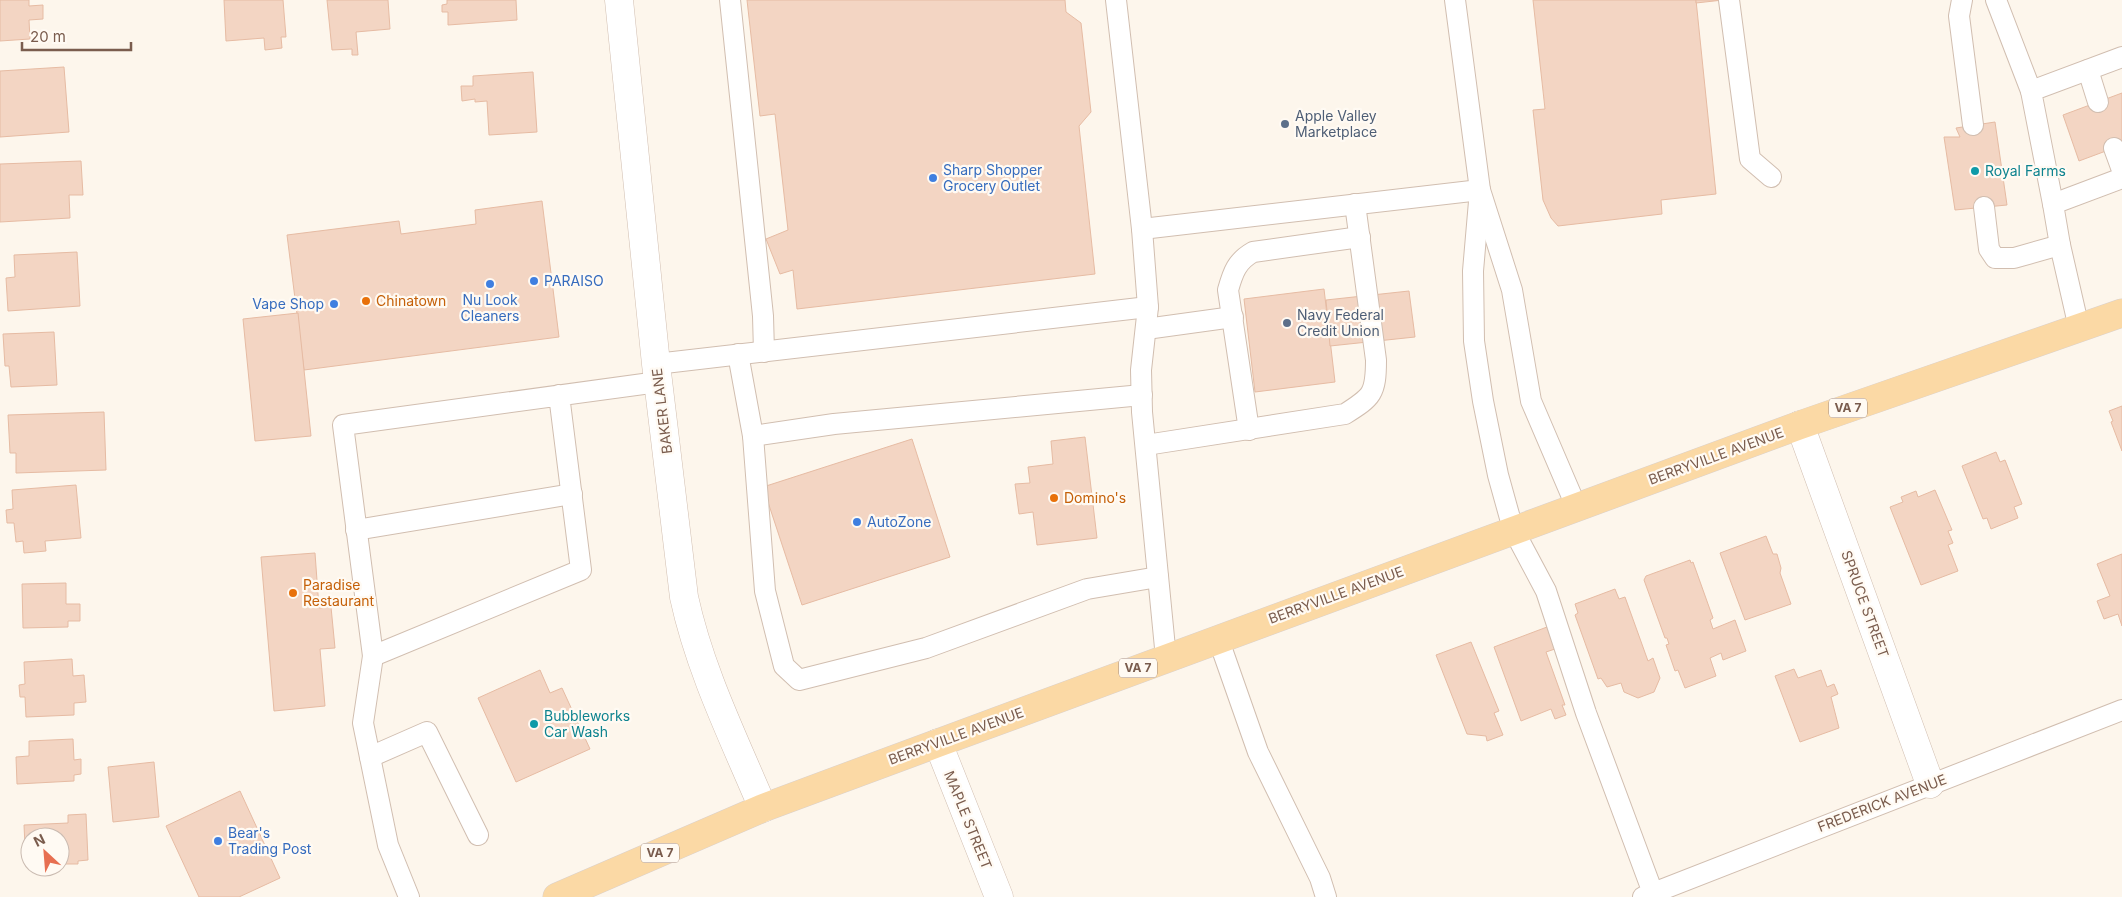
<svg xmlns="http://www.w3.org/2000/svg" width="2122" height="897" viewBox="0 0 2122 897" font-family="Inter,sans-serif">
<rect width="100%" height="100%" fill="#fdf6ec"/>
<g fill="#f3d5c3" stroke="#e6bba3">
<polygon points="0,0 29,0 29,6 43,5 43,19 29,20 30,39 0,41"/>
<polygon points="224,0 283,0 286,37 281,37 282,48 265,50 264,38 226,41"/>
<polygon points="327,0 388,0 390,29 356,32 358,55 352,55 352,49 332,50"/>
<polygon points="447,0 516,0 517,20 448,25 448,12 442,12 442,5 447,4"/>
<polygon points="747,0 1065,0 1066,12 1081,23 1091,112 1079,126 1095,274 797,309 793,270 780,274 766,239 788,230 775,114 760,116"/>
<polygon points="1533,0 1696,0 1716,194 1661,200 1662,214 1558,226 1551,218 1543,200 1533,110 1545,109"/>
<polygon points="1696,0 1723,0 1696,3"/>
<polygon points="64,67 69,132 0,137 0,71"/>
<polygon points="533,72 537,132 489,135 487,101 475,102 475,99 462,101 461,86 473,86 473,76"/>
<polygon points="2122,93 2122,145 2079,161 2063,115"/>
<polygon points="1995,122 2007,205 1955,210 1944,137 1960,137 1956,128"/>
<polygon points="81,161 83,195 69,195 70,218 0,222 0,164"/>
<polygon points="542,201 559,337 304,370 287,235 399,221 401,234 476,224 475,210"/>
<polygon points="77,252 80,306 8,311 6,278 15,277 14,255"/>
<polygon points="1324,289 1335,382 1255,392 1244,299"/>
<polygon points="1409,291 1415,337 1330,346 1326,300"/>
<polygon points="298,313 311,436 255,441 243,319"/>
<polygon points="54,332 57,385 11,387 9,366 5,366 3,334"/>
<polygon points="2122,406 2122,451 2111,422 2113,421 2109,411"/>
<polygon points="104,412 106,470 16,473 16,453 10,453 8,415"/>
<polygon points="1085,437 1097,538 1037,545 1033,512 1019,514 1015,484 1030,483 1028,467 1053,464 1051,441"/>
<polygon points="912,439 950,557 802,605 763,487"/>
<polygon points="1996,452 2000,462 2005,460 2022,504 2014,507 2018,518 1991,529 1987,518 1983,519 1962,466"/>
<polygon points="76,485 81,538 45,541 46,551 24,553 23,541 16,542 14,523 7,523 6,510 13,509 12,490"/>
<polygon points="1935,490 1952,530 1948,531 1953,543 1948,545 1958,571 1921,585 1890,507 1903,502 1901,497 1916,491 1918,497"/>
<polygon points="1766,536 1773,554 1777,554 1781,568 1780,573 1791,604 1745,620 1720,553"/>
<polygon points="315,553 319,608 331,607 335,648 320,649 325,706 274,711 261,557"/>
<polygon points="2122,554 2122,626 2118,614 2104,619 2097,601 2110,596 2097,564"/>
<polygon points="1690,560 1691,563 1693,562 1713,618 1710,620 1713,629 1735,620 1746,651 1723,660 1721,653 1710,658 1716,676 1685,688 1678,670 1675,671 1666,645 1669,644 1667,638 1665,638 1644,580 1646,576"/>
<polygon points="66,583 66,604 80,604 80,621 68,621 68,627 23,628 22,584"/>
<polygon points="1615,589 1619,599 1625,597 1648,661 1653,658 1660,678 1654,692 1638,698 1624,692 1621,683 1607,687 1601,678 1598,679 1575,615 1578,613 1575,604"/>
<polygon points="1547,627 1555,649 1546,652 1565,705 1562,705 1566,715 1555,719 1551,709 1521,721 1494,647"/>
<polygon points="1471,642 1499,711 1494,713 1503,735 1487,741 1486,736 1467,734 1436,655"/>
<polygon points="72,659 73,676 84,675 86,702 74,703 74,715 26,717 25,697 20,697 19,685 25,684 24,662"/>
<polygon points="1794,669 1798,678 1821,670 1827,687 1834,684 1838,694 1831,697 1839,728 1800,742 1775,676"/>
<polygon points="540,670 550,693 562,688 590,749 516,782 478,698"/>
<polygon points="73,739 74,760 81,759 81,774 74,775 74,781 17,784 16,757 29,756 29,741"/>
<polygon points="154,762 159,817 113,822 108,767"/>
<polygon points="240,791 280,878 239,897 199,897 166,826"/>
<polygon points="86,814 88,860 78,861 78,864 60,864 60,837 30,837 30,866 26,866 24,825 68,823 68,815"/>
</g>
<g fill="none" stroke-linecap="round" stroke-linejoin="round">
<defs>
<g id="service">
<polyline points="730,0 763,316 764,352"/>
<polyline points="1116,0 1142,229 1148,307 1141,370 1142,412 1166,658"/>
<polyline points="1455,0 1480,190 1512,290 1531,401 1576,506"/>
<polyline points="1729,0 1750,159 1771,177"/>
<polyline points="1962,0 1959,16 1973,125"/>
<polyline points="1996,0 2031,91"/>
<polyline points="2088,70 2098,102"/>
<polyline points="2114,148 2122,170"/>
<polyline points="1480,190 1473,271 1474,341 1483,401 1498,475 1513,529 1546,591 1586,713 1653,893"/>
<polyline points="2053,204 2031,91 2122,57"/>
<polyline points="1984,207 1989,249 1995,258 2014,258 2060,245"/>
<polyline points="1142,229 1480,190"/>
<polyline points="2079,328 2060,245 2053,204 2122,178"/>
<polyline points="1146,329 1233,317"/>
<polyline points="738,354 753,436 765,591 784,666 799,680 926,648 1087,589 1158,577"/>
<polyline points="656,364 1148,307"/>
<polyline points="559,395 581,570 373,656 343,425 658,382"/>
<path d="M1249,430L1228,290C1233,272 1237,261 1253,252L1360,237"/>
<polyline points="753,436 834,424 1142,395"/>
<path d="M1146,445L1345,414C1372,397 1376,394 1376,360L1355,204"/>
<polyline points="356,530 572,494"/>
<polyline points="1218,638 1258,752 1320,878 1326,897"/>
<polyline points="373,656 363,723 388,845 409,897"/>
<polyline points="370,757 427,732 478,835"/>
<polyline points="1643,897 2122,710"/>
</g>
<g id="minor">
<polyline points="1800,425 1930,784"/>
<polyline points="938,743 999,897"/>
</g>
<path id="tertiary" d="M619,0L656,364L684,597C700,671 734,739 763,808"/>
<polyline id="primary" points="557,897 763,808 938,743 1800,425 2122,313"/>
</defs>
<use href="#service" stroke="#d1beb0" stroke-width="22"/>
<use href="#minor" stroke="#d1beb0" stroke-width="29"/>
<use href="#tertiary" stroke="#d1beb0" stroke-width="29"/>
<use href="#primary" stroke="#dad1cd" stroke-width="29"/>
<use href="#service" stroke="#fff" stroke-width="20"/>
<use href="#minor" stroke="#fff" stroke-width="28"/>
<use href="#tertiary" stroke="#fff" stroke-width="28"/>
<use href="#primary" stroke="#fbd9a5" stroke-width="28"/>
</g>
<g fill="#5c6f8a" stroke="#fffaf3" stroke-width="2">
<circle cx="1285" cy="124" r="5"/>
<circle cx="1287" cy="323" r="5"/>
</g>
<g fill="#0f9aa8" stroke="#fffaf3" stroke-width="2">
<circle cx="1975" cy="171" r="5"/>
<circle cx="534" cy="724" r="5"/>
</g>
<g fill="#3f7fe0" stroke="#fffaf3" stroke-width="2">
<circle cx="933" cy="178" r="5"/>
<circle cx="534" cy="281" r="5"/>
<circle cx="490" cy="284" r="5"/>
<circle cx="334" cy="304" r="5"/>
<circle cx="857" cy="522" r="5"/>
<circle cx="218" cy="841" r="5"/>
</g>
<g fill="#e8710a" stroke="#fffaf3" stroke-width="2">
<circle cx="366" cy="301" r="5"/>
<circle cx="1054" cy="498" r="5"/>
<circle cx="293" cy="593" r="5"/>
</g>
<g text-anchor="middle" stroke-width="4.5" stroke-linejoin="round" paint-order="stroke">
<g fill="#fffaf3" stroke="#a28b7f" stroke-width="1">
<rect x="1829" y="398.5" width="38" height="19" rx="4"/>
<rect x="1119" y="658.5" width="38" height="19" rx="4"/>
<rect x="641" y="843.5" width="38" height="19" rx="4"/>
</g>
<g font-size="12" font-weight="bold" fill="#7a5c4d">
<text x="1848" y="412">VA 7</text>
<text x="1138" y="672">VA 7</text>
<text x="660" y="857">VA 7</text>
</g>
<g font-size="14" fill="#4e5e75" stroke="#fffaf3" text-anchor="start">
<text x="1295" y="121">Apple Valley<tspan x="1295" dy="16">Marketplace</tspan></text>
<text x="1297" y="320">Navy Federal<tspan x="1297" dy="16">Credit Union</tspan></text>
</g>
<g font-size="14" fill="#366cbe" stroke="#fffaf3" text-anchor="start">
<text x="943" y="175">Sharp Shopper<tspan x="943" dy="16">Grocery Outlet</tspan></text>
<text x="544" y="286">PARAISO</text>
<text x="490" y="305" text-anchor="middle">Nu Look<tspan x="490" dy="16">Cleaners</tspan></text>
<text x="324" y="309" text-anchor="end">Vape Shop</text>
<text x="867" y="527">AutoZone</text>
<text x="228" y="838">Bear's<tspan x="228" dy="16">Trading Post</tspan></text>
</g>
<g font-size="14" fill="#0d838f" stroke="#fffaf3" text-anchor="start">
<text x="1985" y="176">Royal Farms</text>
<text x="544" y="721">Bubbleworks<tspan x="544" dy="16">Car Wash</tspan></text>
</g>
<g font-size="14" fill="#c56008" stroke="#fffaf3" text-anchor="start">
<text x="376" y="306">Chinatown</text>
<text x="1064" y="503">Domino's</text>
<text x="303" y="590">Paradise<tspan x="303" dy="16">Restaurant</tspan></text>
</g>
<g font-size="14" fill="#7a5c4d" stroke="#fffaf3">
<text transform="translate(662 411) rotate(-97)" y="5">BAKER LANE</text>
<text transform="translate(1716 456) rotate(-20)" y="5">BERRYVILLE AVENUE</text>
<text transform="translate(1336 595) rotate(-20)" y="5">BERRYVILLE AVENUE</text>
<text transform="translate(1865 604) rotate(70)" y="5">SPRUCE STREET</text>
<text transform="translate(956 736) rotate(-20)" y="5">BERRYVILLE AVENUE</text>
<text transform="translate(1882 803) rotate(-21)" y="5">FREDERICK AVENUE</text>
<text transform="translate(968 820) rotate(68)" y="5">MAPLE STREET</text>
</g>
</g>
<g transform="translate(45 852) rotate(334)"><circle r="24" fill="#fffaf3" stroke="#cabbb1"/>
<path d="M0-4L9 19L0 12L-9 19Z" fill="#e76f51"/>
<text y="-8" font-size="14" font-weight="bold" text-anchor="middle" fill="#7a5c4d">N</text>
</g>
<path d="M22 42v8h109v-8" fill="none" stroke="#7a5c4d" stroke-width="2.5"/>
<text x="30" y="42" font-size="15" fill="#7a5c4d" stroke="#fffaf3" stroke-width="4" paint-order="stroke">20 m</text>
</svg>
